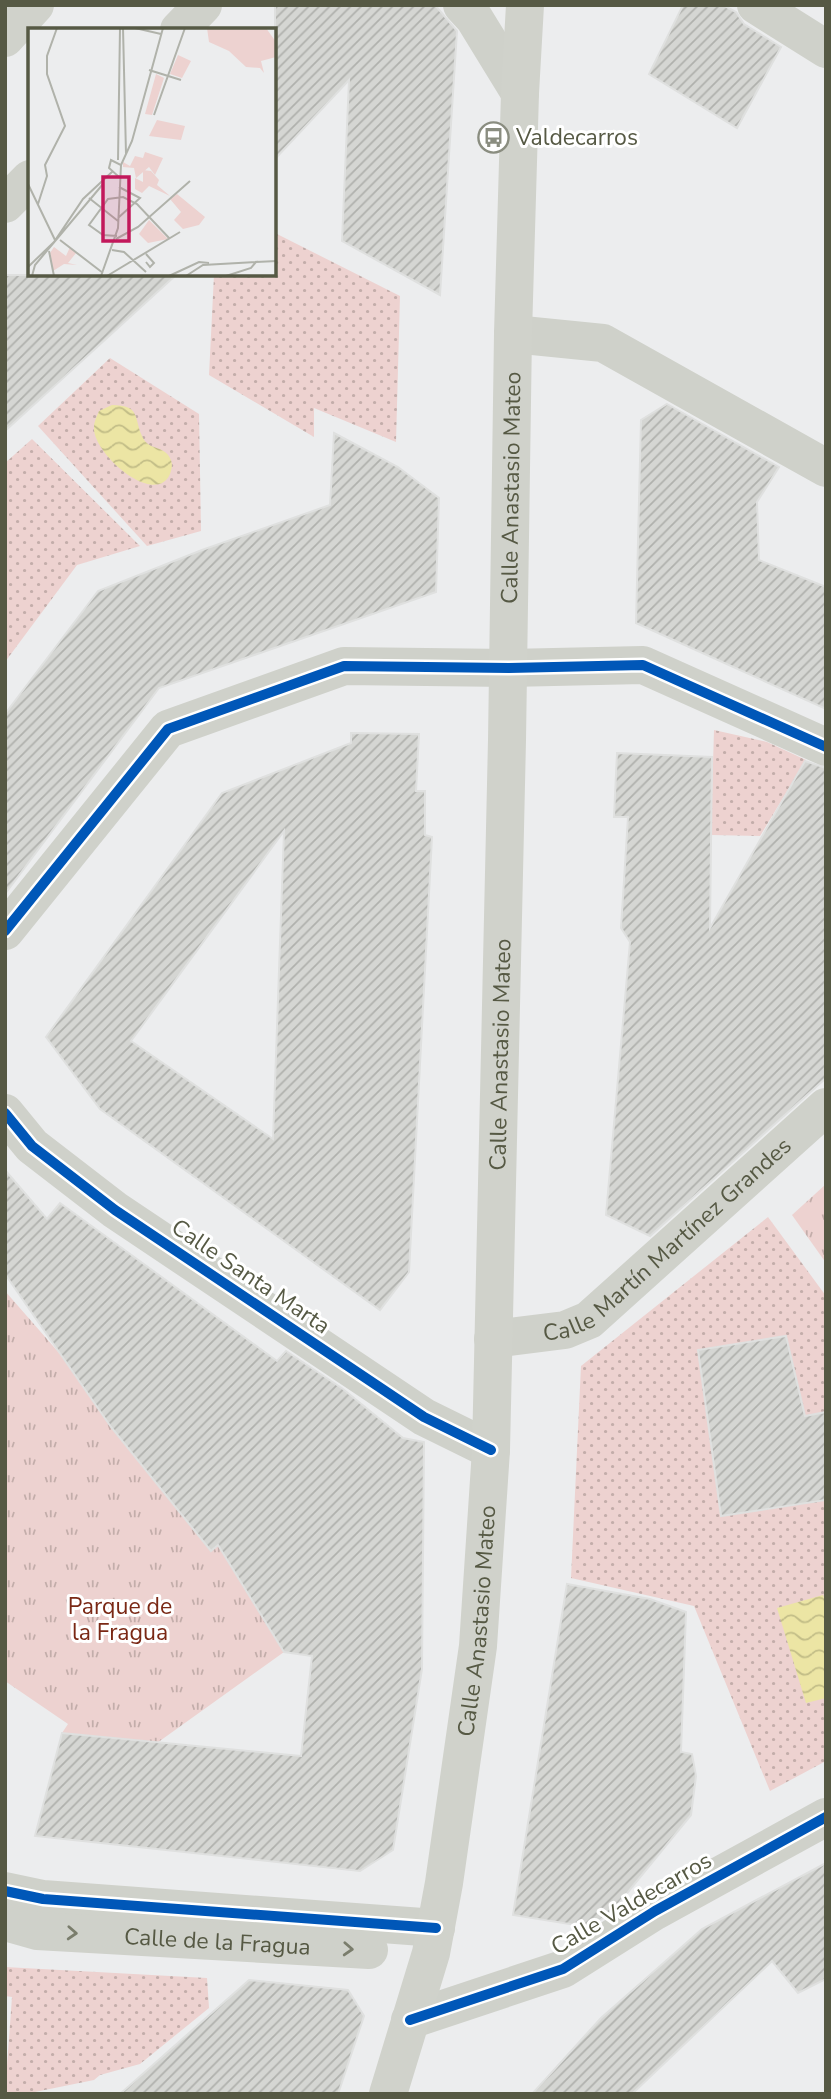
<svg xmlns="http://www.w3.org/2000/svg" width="831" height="2099" viewBox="0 0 831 2099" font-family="'Nunito Sans',sans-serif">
<defs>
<pattern id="park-tufts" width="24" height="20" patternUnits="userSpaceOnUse" patternTransform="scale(1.75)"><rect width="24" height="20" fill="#edd2d0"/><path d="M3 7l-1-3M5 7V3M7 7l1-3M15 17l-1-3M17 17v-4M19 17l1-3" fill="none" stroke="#c3adaa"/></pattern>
<pattern id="garden-dots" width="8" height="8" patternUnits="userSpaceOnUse" patternTransform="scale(1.75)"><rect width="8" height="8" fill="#edd2d0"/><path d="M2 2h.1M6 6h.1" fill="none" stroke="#c3adaa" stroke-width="1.8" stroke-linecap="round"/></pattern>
<pattern id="water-waves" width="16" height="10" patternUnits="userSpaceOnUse" patternTransform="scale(1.75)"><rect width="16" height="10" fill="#ece5a4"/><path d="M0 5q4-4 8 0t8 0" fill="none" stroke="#c2bd87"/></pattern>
<pattern id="building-hatch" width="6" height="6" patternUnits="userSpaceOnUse" patternTransform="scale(1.75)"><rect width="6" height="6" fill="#d5d6d3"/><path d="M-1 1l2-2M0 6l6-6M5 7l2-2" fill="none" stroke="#b0b1ad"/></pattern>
</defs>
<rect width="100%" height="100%" fill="#ecedee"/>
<g fill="url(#park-tufts)">
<polygon points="826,1184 826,1263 792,1215"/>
<polygon points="5,1291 60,1354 128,1448 212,1550 218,1545 284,1652 157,1743 62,1733 68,1724 5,1681"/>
</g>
<g fill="url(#garden-dots)">
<polygon points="275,233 400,296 396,442 314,408 314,437 209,375 214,275 275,275"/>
<polygon points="110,358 199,414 201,531 147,546 38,426"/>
<polygon points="32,439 140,546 77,565 5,662 5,463"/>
<polygon points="714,730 767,742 806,760 760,836 711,835"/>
<polygon points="768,1217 826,1296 826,1761 770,1791 694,1606 571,1578 581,1366"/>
<polygon points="5,1967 207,1978 209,2008 140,2064 100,2075 94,2080 25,2094 5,2094 12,1997 5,1996"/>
</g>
<g fill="url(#water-waves)">
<path d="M112,405C141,405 134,419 142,436C148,451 164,445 170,458C173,463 172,469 170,474C155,508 92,453 94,427C94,422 97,416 99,411Z"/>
<polygon points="823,1595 826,1604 826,1698 806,1703 777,1608"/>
</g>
<g fill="url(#building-hatch)" stroke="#dfe0df" stroke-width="2" fill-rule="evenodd">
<polygon points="275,5 435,5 457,31 440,295 342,241 349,80 275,159"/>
<polygon points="683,5 723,5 736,12 744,24 781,47 737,128 649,74"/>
<polygon points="5,275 176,275 5,431"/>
<polygon points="667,404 779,467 757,502 759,560 826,587 826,709 636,623 641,420"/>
<polygon points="334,433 398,467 439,498 436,592 159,688 5,894 5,714 98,591 202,550 330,505"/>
<path d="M351,733L419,734L416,791H425V835L432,837L409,1272L380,1310L100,1109L46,1037L222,793L351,743ZM284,831L273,1139L131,1041Z"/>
<polygon points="617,753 712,757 710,928 805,761 826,768 826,1078 650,1236 606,1215 630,942 621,928 628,817 614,817"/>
<polygon points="5,1170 47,1219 60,1203 277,1361 286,1351 343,1389 403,1438 424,1442 422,1669 393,1850 360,1871 35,1836 62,1733 301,1756 312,1656 284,1652 218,1545 211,1551 111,1427 5,1274"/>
<polygon points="786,1336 805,1416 826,1412 826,1500 721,1516 698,1350"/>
<polygon points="567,1584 650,1599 686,1612 681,1752 692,1754 696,1776 691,1815 610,1914 588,1927 513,1915"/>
<polygon points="826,1863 826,1979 798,1993 772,1961 632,2094 532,2094 601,2018 702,1929"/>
<polygon points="249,1980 348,1990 364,2016 338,2094 120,2094"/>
</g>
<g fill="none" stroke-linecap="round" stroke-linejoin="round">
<g stroke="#cfd1ca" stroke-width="38">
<polyline points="462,5 474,18 520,93"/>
<polyline points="756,5 826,49"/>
<polyline points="179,30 203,5"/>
<polyline points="5,204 30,179"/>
<polyline points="513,334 603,343 826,468"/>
<polyline points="5,931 168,729 344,666 509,668 643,665 826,747"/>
<polyline points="5,1113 32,1146 115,1210 424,1417 491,1450"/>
<path id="s1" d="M493,1339L565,1330L589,1320L826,1107"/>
<polyline points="5,1891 43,1899 436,1928"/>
<path id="s2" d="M5,1922L37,1931L369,1950"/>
<polyline points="410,2020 563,1969 655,1911 826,1817"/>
</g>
<g stroke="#d0d2cb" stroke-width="38">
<polyline points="5,38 35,5"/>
<path id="s3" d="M388,2094L431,1953L444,1883L478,1646L491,1450L507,740L513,334L520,93L525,5"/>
</g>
<defs>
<g id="cycleway">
<polyline points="5,931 168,729 344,666 509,668 643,665 826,747"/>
<polyline points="5,1113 32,1146 115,1210 424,1417 491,1450"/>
<polyline points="5,1891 43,1899 436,1928"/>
<polyline points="410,2020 563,1969 655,1911 826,1817"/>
</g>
</defs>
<use href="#cycleway" stroke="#fff" stroke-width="15"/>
<use href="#cycleway" stroke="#0057b8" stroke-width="10"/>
</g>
<defs><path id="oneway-chevron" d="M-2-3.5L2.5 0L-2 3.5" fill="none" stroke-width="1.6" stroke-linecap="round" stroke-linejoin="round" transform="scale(1.75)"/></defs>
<g stroke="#7a7d6c">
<use href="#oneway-chevron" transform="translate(72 1933) rotate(3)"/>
<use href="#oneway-chevron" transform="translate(348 1949) rotate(3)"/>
</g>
<defs>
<symbol id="bus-ring" viewBox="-11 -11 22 22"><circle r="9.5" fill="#fff" stroke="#8a8d80" stroke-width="1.5"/><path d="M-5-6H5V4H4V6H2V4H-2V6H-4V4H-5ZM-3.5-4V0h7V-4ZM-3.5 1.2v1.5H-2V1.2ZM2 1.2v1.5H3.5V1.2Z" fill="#8a8d80"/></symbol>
</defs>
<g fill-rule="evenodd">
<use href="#bus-ring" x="476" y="120" width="35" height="35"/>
</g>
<g text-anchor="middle" stroke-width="6" stroke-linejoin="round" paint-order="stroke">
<g font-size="23" fill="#565944" stroke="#fff" text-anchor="start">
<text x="516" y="145">Valdecarros</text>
</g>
<g font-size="23" fill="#565944" stroke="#fff">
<text dy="8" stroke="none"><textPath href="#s3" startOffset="1617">Calle Anastasio Mateo</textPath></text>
<text dy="8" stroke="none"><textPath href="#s3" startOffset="1050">Calle Anastasio Mateo</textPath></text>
<text dy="8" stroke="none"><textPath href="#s1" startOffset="208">Calle Martín Martínez Grandes</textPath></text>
<text transform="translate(251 1276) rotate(34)" y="8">Calle Santa Marta</text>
<text dy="8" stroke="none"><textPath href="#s3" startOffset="483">Calle Anastasio Mateo</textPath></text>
<text transform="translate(631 1903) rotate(-30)" y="8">Calle Valdecarros</text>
<text dy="8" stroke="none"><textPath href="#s2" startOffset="214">Calle de la Fragua</textPath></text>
</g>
<g font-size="23" fill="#7a2815" stroke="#fff">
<text x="120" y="1614">Parque de<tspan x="120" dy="26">la Fragua</tspan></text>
</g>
</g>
<g transform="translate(28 28)">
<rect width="248" height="248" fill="#ecedee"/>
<path d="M128,46L136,50L124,87L117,86ZM115,142L123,143L131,152L129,157L142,168L121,158L114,165L107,161V150L115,154ZM149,166L177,189L171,197L155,201L146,192L153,184L142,171Z" fill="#edd2d0"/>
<path d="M179,0H238L248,14V29L233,33L236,45L232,40L218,39L201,23L181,14ZM150,27L163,33L154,50L142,46Z" fill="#edd2d0"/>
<path d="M121,192L140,211L120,215L111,206Z" fill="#edd2d0"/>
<path d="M129,92L157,98L153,112L121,108ZM117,124L135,130L127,147L121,139L108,150L106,140L95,139V134L102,138L107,128L115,130ZM26,219L38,228L42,219L48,225L40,235L49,237L36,236L25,243L22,225Z" fill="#edd2d0"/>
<path fill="none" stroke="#b0b2aa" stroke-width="2" d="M95,0L98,126M107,0L133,6M121,42L153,52M126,87L157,0M90,132L92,0M93,137L104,113L135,0M0,156L27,212M61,170L90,193M10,176L19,148L17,137L37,98L19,46V28L29,0M90,190L112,170L91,159M89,208L75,207L61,197L80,171L95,169L109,176L142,211M88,211L110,199L162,153M32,212L75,245M84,222L96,224L118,244M21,223L26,248M118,226L126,235L122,239L118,234M228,234L249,233M0,239L26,214L55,171L85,143M4,248L7,237L75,156M73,248L90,200L93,137L83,132L81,140L91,149M79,248L152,204M141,248L171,234L181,235M158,248L175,237L228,234L223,240L198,248"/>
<path fill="#c2185b" fill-opacity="0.15" stroke="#c2185b" stroke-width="3.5" d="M75,149H101V213H75Z"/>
<rect width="248" height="248" fill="none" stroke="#565944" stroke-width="3.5"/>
</g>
<rect width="831" height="2099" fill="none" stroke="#565944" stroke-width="14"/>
</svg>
